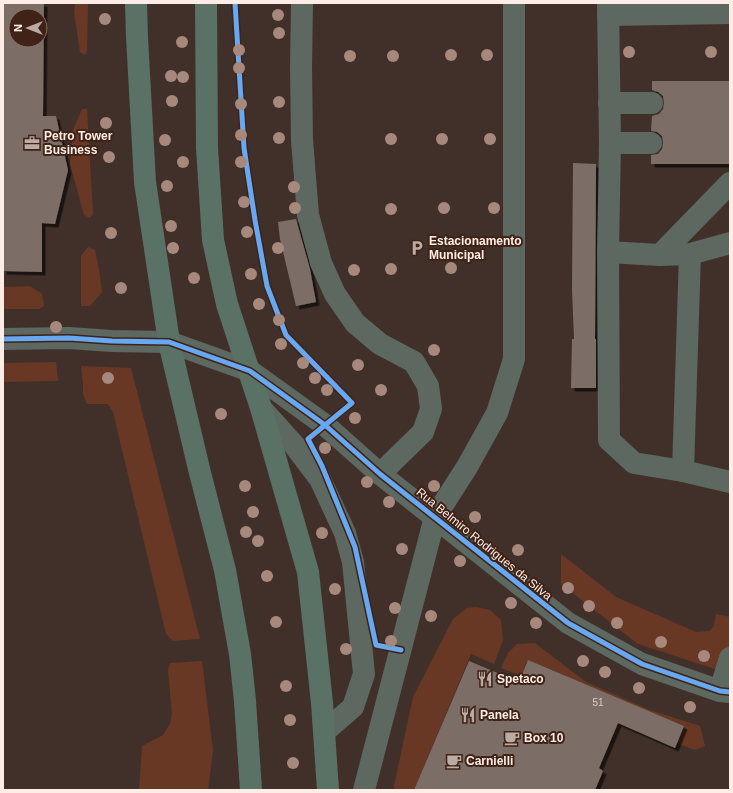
<svg xmlns="http://www.w3.org/2000/svg" width="733" height="793" viewBox="0 0 733 793" font-family="Arial,sans-serif">
<defs>
<filter id="shadow"><feDropShadow dx="3.5" dy="3.5" stdDeviation="0" flood-color="#0009"/></filter>
</defs>
<rect width="100%" height="100%" fill="#41302a"/>
<g fill="#683825">
<polygon points="75,3 88,3 87,51 85,55 80,52 74,12"/>
<polygon points="82,109 87,109 93,214 90,218 84,215 70,164 73,130"/>
<polygon points="88,247 95,250 99,270 102,292 90,306 81,306 81,256"/>
<polygon points="30,286 42,294 44,306 39,309 3,309 3,287"/>
<polygon points="56,362 58,381 3,382 3,363"/>
<polygon points="81,366 131,368 200,639 173,641 166,634 113,412 108,404 87,404 83,394 83,383"/>
<polygon points="561,554 616,597 696,632 710,631 714,626 716,614 730,617 730,647 721,671 638,644 561,584"/>
<polygon points="476,607 490,610 501,620 503,640 494,664 471,654 414,790 394,790 394,786 413,697 453,619 467,608"/>
<polygon points="535,643 586,682 650,710 700,726 705,746 695,750 677,743 684,726 526,662 522,676 501,668 508,653 517,644"/>
<polygon points="202,661 213,750 208,790 139,790 142,746 163,735 170,724 172,714 168,670 170,663"/>
</g>
<g fill="#7b6e66" fill-rule="evenodd" filter="url(#shadow)">
<path d="M3,3H44L43,116H56L68,170L55,224L42,223V272L3,271ZM16,16H40V40H16Z"/>
<polygon points="652,81 730,81 730,164 651,164 651,155 658,154 662,149 663,143 662,136 657,132 651,131 652,116 659,114 663,109 664,103 663,96 658,92 652,90"/>
<polygon points="573,163 596,164 595,339 596,339 596,388 571,388 572,339 574,339 572,289"/>
<polygon points="296,219 310,269 316,302 296,306 280,239 278,222"/>
<polygon points="528,660 684,726 675,748 618,723 599,768 603,771 595,790 414,790 469,661 519,682"/>
</g>
<g fill="none" stroke-linecap="round" stroke-linejoin="round">
<g stroke="#5c6860" stroke-width="22">
<polyline points="302,3 301,67 302,140 308,215 321,263 335,294 355,323 380,344 414,362 428,386 431,409 423,432 380,474"/>
<polyline points="608,3 610,143 608,252 609,440 634,463 683,471 730,482"/>
<polyline points="608,15 730,13"/>
<polyline points="609,103 652,103"/>
<polyline points="610,143 651,143"/>
<polyline points="608,252 660,255 690,254 730,243"/>
<polyline points="660,255 730,183"/>
<polyline points="3,339 69,338 112,341 169,342 250,371 325,425 380,474 568,623 642,664 720,691 730,692"/>
<polyline points="261,408 295,446 320,479 345,533 353,562 364,674 353,707 324,732"/>
<polyline points="683,471 690,254"/>
<polyline points="720,691 730,658"/>
<polyline points="364,790 435,517 467,467 497,413 514,359 514,3"/>
</g>
<g stroke="#5a7165" stroke-width="22">
<polyline points="136,3 137,37 145,182 169,342 200,473 225,570 240,654 245,701 251,790"/>
<polyline points="206,3 207,148 213,240 227,304 261,408 308,572 322,703 328,790"/>
</g>
<defs>
<g id="cycleway">
<polyline points="235,3 244,148 255,220 267,286 286,335 352,403 308,439 322,466 355,547 376,645 401,650"/>
<polyline points="3,339 69,338 112,341 169,342 250,371 325,425 380,474 568,623 642,664 720,691 730,692"/>
</g>
</defs>
<use href="#cycleway" stroke="#402216" stroke-width="8"/>
<use href="#cycleway" stroke="#66a8f1" stroke-width="5"/>
</g>
<g fill="#a7887c">
<circle cx="278" cy="15" r="6"/>
<circle cx="105" cy="19" r="6"/>
<circle cx="279" cy="33" r="6"/>
<circle cx="182" cy="42" r="6"/>
<circle cx="239" cy="50" r="6"/>
<circle cx="629" cy="52" r="6"/>
<circle cx="711" cy="52" r="6"/>
<circle cx="451" cy="55" r="6"/>
<circle cx="487" cy="55" r="6"/>
<circle cx="350" cy="56" r="6"/>
<circle cx="393" cy="56" r="6"/>
<circle cx="239" cy="68" r="6"/>
<circle cx="171" cy="76" r="6"/>
<circle cx="183" cy="77" r="6"/>
<circle cx="172" cy="101" r="6"/>
<circle cx="279" cy="102" r="6"/>
<circle cx="241" cy="104" r="6"/>
<circle cx="106" cy="123" r="6"/>
<circle cx="241" cy="135" r="6"/>
<circle cx="279" cy="138" r="6"/>
<circle cx="391" cy="139" r="6"/>
<circle cx="442" cy="139" r="6"/>
<circle cx="490" cy="139" r="6"/>
<circle cx="165" cy="140" r="6"/>
<circle cx="109" cy="157" r="6"/>
<circle cx="183" cy="162" r="6"/>
<circle cx="241" cy="162" r="6"/>
<circle cx="167" cy="186" r="6"/>
<circle cx="294" cy="187" r="6"/>
<circle cx="244" cy="202" r="6"/>
<circle cx="295" cy="208" r="6"/>
<circle cx="444" cy="208" r="6"/>
<circle cx="494" cy="208" r="6"/>
<circle cx="391" cy="209" r="6"/>
<circle cx="171" cy="226" r="6"/>
<circle cx="247" cy="232" r="6"/>
<circle cx="111" cy="233" r="6"/>
<circle cx="173" cy="248" r="6"/>
<circle cx="278" cy="248" r="6"/>
<circle cx="451" cy="268" r="6"/>
<circle cx="391" cy="269" r="6"/>
<circle cx="354" cy="270" r="6"/>
<circle cx="251" cy="274" r="6"/>
<circle cx="194" cy="278" r="6"/>
<circle cx="121" cy="288" r="6"/>
<circle cx="259" cy="304" r="6"/>
<circle cx="279" cy="320" r="6"/>
<circle cx="56" cy="327" r="6"/>
<circle cx="281" cy="344" r="6"/>
<circle cx="434" cy="350" r="6"/>
<circle cx="303" cy="363" r="6"/>
<circle cx="358" cy="365" r="6"/>
<circle cx="108" cy="378" r="6"/>
<circle cx="315" cy="378" r="6"/>
<circle cx="327" cy="390" r="6"/>
<circle cx="381" cy="390" r="6"/>
<circle cx="221" cy="414" r="6"/>
<circle cx="355" cy="418" r="6"/>
<circle cx="325" cy="448" r="6"/>
<circle cx="367" cy="482" r="6"/>
<circle cx="245" cy="486" r="6"/>
<circle cx="434" cy="486" r="6"/>
<circle cx="389" cy="502" r="6"/>
<circle cx="253" cy="512" r="6"/>
<circle cx="475" cy="517" r="6"/>
<circle cx="246" cy="532" r="6"/>
<circle cx="322" cy="533" r="6"/>
<circle cx="258" cy="541" r="6"/>
<circle cx="402" cy="549" r="6"/>
<circle cx="518" cy="550" r="6"/>
<circle cx="460" cy="561" r="6"/>
<circle cx="267" cy="576" r="6"/>
<circle cx="568" cy="588" r="6"/>
<circle cx="335" cy="589" r="6"/>
<circle cx="511" cy="603" r="6"/>
<circle cx="589" cy="606" r="6"/>
<circle cx="395" cy="608" r="6"/>
<circle cx="431" cy="616" r="6"/>
<circle cx="276" cy="622" r="6"/>
<circle cx="536" cy="623" r="6"/>
<circle cx="617" cy="623" r="6"/>
<circle cx="391" cy="641" r="6"/>
<circle cx="661" cy="642" r="6"/>
<circle cx="346" cy="649" r="6"/>
<circle cx="704" cy="656" r="6"/>
<circle cx="583" cy="661" r="6"/>
<circle cx="605" cy="672" r="6"/>
<circle cx="286" cy="686" r="6"/>
<circle cx="639" cy="688" r="6"/>
<circle cx="690" cy="707" r="6"/>
<circle cx="290" cy="720" r="6"/>
<circle cx="293" cy="763" r="6"/>
</g>
<defs>
<symbol id="office-bare" viewBox="-9 -9 18 18"><path d="M-6-3h4V-5.5h4V-3h4V5H-6ZM-1-4.5V-3h2v-1.5ZM-6 0V1H6V0Z" fill="#bbaba4" stroke="#402216" stroke-width="2.5" paint-order="stroke"/></symbol>
<symbol id="parking-bare" viewBox="-9 -9 18 18"><path d="M-3.5-5.5H1a3.5 3.5 0 0 1 0 7H-1V5.5H-3.5ZM-1-3.4V-.6H.8a1.4 1.4 0 0 0 0-2.8Z" fill="#bbaba4" stroke="#402216" stroke-width="2.5" paint-order="stroke"/></symbol>
<symbol id="restaurant-bare" viewBox="-9 -9 18 18"><path d="M-5-6h1v4h1v-4h1v4h1v-4h1v5L-1.5 .5V6h-2V.5L-5-1ZM5-6V6H3V1.5H1.5Q1.5-4 5-6Z" fill="#bbaba4" stroke="#402216" stroke-width="2.5" paint-order="stroke"/></symbol>
<symbol id="cafe-bare" viewBox="-9 -9 18 18"><path d="M-5.5-4.5H6V0H3Q3 3.5 0 3.5H-2.5Q-5.5 3.5-5.5 0ZM3-3.2v2h1.7v-2ZM-6 4.5H4V6H-6Z" fill="#bbaba4" stroke="#402216" stroke-width="2.5" paint-order="stroke"/></symbol>
</defs>
<g fill-rule="evenodd">
<use href="#office-bare" x="21" y="132" width="22" height="22"/>
<use href="#parking-bare" x="406" y="237" width="22" height="22"/>
<use href="#restaurant-bare" x="474" y="668" width="22" height="22"/>
<use href="#restaurant-bare" x="457" y="704" width="22" height="22"/>
<use href="#cafe-bare" x="501" y="727" width="22" height="22"/>
<use href="#cafe-bare" x="443" y="750" width="22" height="22"/>
</g>
<g text-anchor="middle" stroke-width="4" stroke-linejoin="round" paint-order="stroke">
<g font-size="10" fill="#dccdc6">
<text x="598" y="706">51</text>
</g>
<g font-size="12" font-weight="bold" fill="#fdede6" stroke="#402216" text-anchor="start">
<text x="44" y="140">Petro Tower<tspan x="44" dy="14">Business</tspan></text>
<text x="429" y="245">Estacionamento<tspan x="429" dy="14">Municipal</tspan></text>
<text x="497" y="683">Spetaco</text>
<text x="480" y="719">Panela</text>
<text x="524" y="742">Box 10</text>
<text x="466" y="765">Carnielli</text>
</g>
<g font-size="12" fill="#fdede6" stroke="#402216">
<text transform="translate(484 544) rotate(39)" y="4">Rua Belmiro Rodrigues da Silva</text>
</g>
</g>
<rect width="733" height="793" fill="none" stroke="#fdede6" stroke-width="8"/>
<g transform="translate(28 28) rotate(270)"><circle r="19" fill="#402216" stroke="#8c7369"/>
<path d="M0-3L7 15L0 10L-7 15Z" fill="#bbaba4"/>
<text y="-6" font-size="11" font-weight="bold" text-anchor="middle" fill="#fdede6">N</text>
</g>
</svg>
